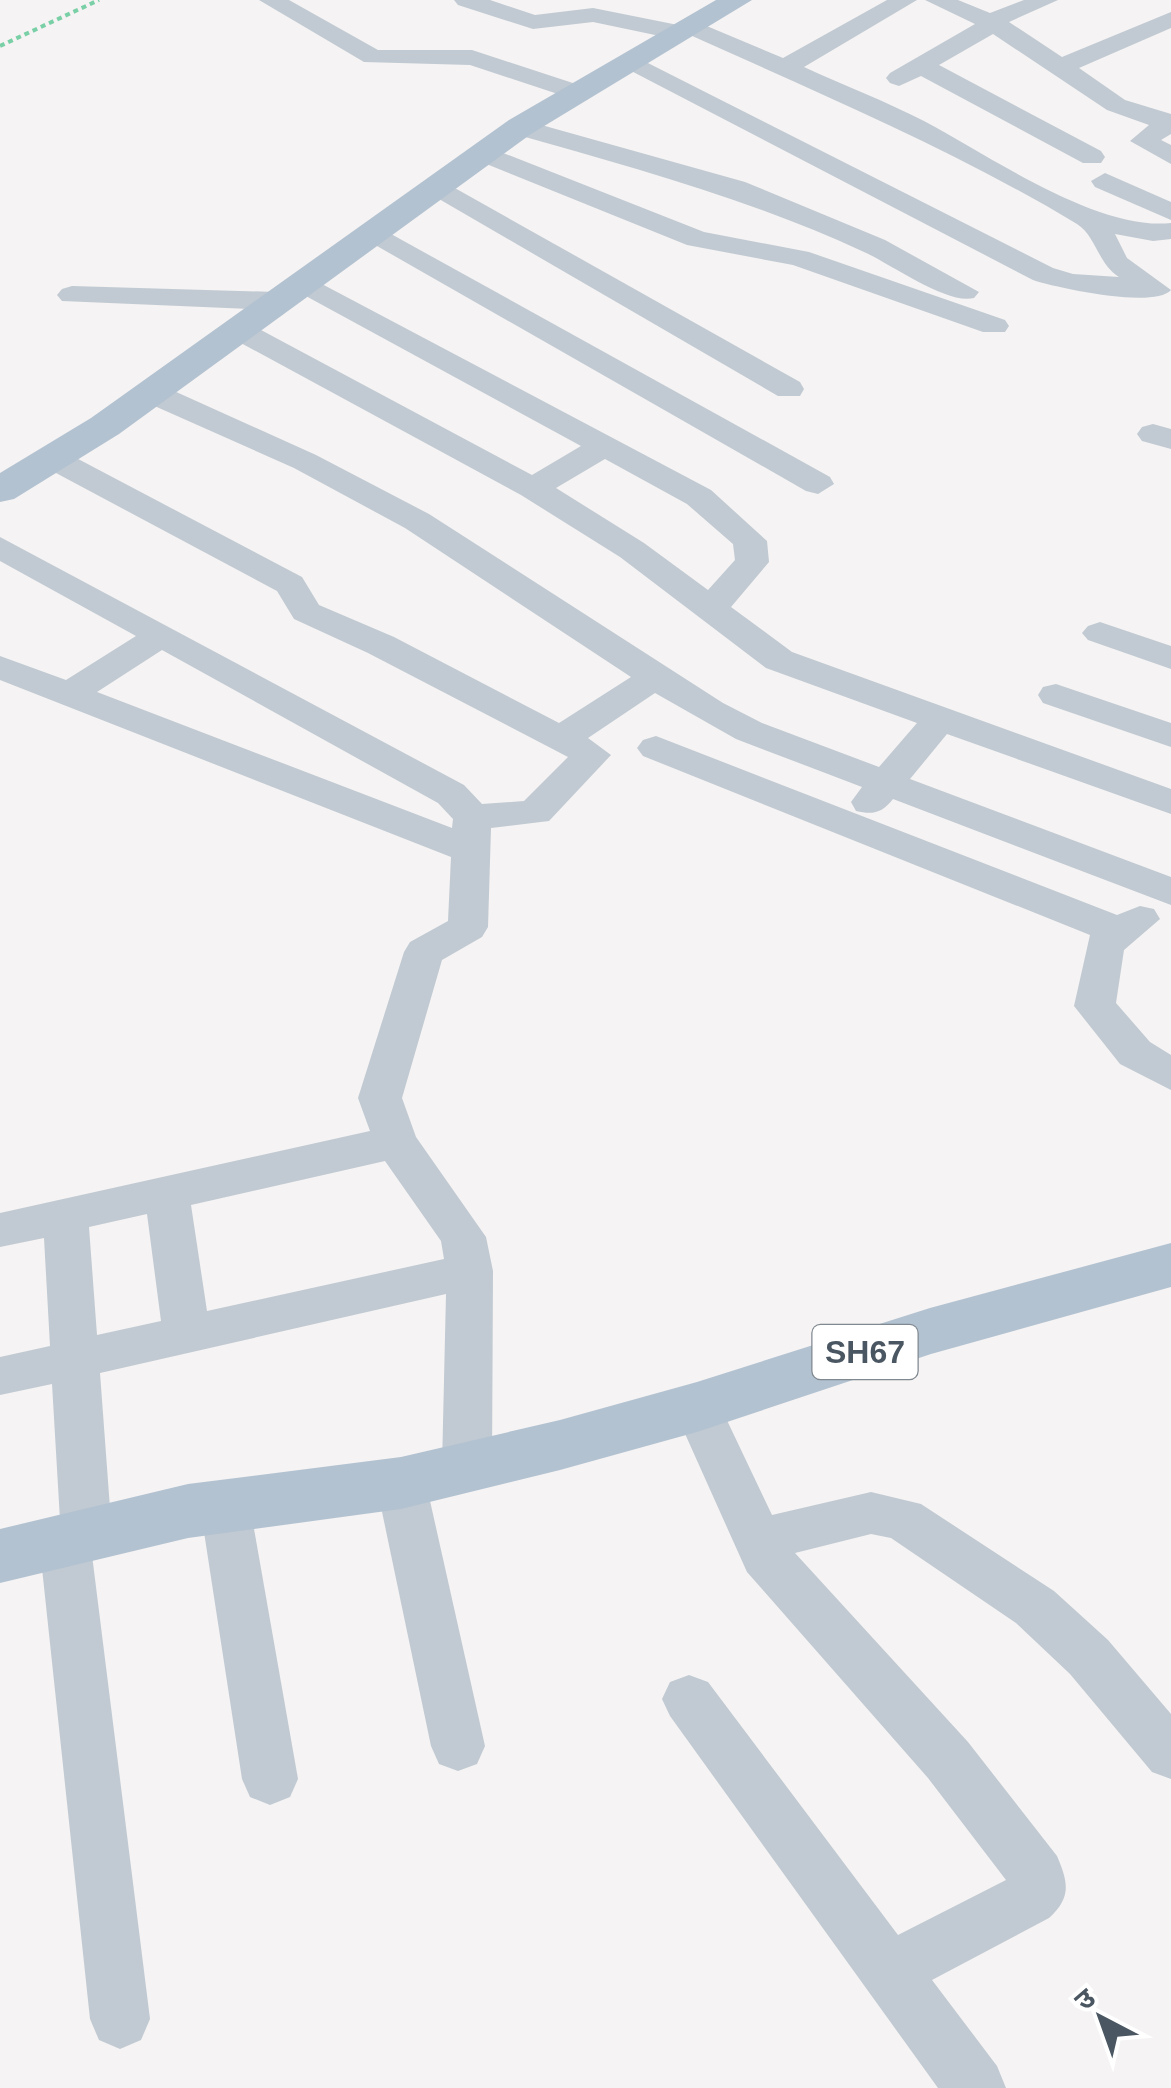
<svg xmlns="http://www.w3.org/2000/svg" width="1171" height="2088" viewBox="0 0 1171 2088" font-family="Arial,'Noto Sans Devanagari',sans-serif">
<rect width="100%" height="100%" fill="#f5f3f3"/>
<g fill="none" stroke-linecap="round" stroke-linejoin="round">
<polyline stroke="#7ad0a6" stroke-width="4" stroke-dasharray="5 4" stroke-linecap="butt" points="0,46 99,0"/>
<g fill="#c1cad2" fill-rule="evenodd">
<polygon points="259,0 289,0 378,50 472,50 585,87 589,92 576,100 470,65 364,62"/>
<path d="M454,0H490L535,15L593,8L678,25L690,19L783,58L887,0H917L804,67C843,85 885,101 924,121C990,156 1097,231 1171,223V239L1153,241L1115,234L1127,258L1171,290C1154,309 1057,288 1033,280L614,62L627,54L636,57L1053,268L1073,274L1119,277C1098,264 1096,236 1077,224C954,150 821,94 690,35L679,40L593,22L533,29L458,5Z"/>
<polygon points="925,0 958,0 990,13 1024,0 1058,0 1009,22 1062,57 1171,12 1171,28 1079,68 1125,100 1171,114 1171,134 1161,140 1171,145 1171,164 1130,141 1149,125 1107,110 993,34 939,65 1101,151 1105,157 1101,163 1083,163 921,76 899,86 890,83 886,78 890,73 975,24"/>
<path d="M520,119L745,182L885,240L979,292L974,298C947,305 891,264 864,252C750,199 631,167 511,133L507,127Z"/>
<polygon points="483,145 704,232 809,252 1005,320 1009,326 1005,332 983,332 793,265 687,245 474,159 470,153 474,147"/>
<polygon points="1105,173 1171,202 1171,220 1095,187 1091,181"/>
<polygon points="437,178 800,382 804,389 800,396 778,396 427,192 423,186"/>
<polygon points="373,224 830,477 834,484 818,494 806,491 363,238 359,232"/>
<path d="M303,274L711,490L767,541L769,562L731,607L792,652L1171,789V814L947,734L910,779L1171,877V905L893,799C882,813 873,815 856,811L851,802L862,787L736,739L655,693L588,738L611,755L549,821L491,828L488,927L482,937L442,960L402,1098L416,1137L486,1237L493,1271L492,1466L485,1481L467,1487L449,1481L442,1466L446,1294L100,1373L112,1535L104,1550L92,1555L150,2019L141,2040L120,2049L99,2040L90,2019L39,1540L47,1525L60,1520L52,1384L0,1395V1357L50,1346L44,1238L0,1247V1213L370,1131L358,1098L404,952L410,942L448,921L451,857L0,680V656L66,680L136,636L0,561V537L464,785L482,804L524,801L568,757L368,653L294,619L277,591L41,465L36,458L41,451H63L302,577L319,605L394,637L559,723L631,677L405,528L294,468L141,400L137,393L152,384L163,386L316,455L429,514L723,703L762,723L879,767L917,723L766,668L620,557L521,495L228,336L224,330L228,324H250L532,475L581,446L293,289L289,283ZM605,459L687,504L733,544L735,560L708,590L644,543L556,488ZM162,650L438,803L453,819L452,828L97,692ZM385,1161L441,1241L444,1259L207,1311L191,1205ZM147,1214L161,1321L97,1335L89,1227Z"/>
<polygon points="72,286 276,292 291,301 276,310 62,301 57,295 62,289"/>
<polygon points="1153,424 1171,429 1171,449 1142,441 1137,434 1142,427"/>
<polygon points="1100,622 1171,646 1171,669 1088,640 1082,633 1088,626"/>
<polygon points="1056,684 1171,723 1171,747 1043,703 1038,695 1043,687"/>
<polygon points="656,736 1117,915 1140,906 1154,909 1160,919 1124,950 1116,1003 1150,1042 1171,1055 1171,1090 1120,1064 1074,1006 1090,935 643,756 637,748 643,740"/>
<path d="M697,1387L714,1393L772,1515L871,1492L921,1504L1054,1591L1108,1640L1171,1714V1779L1152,1772L1070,1674L1016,1623L891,1538L871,1534L795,1553L968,1742L1057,1856C1068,1882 1072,1897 1049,1918L932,1980L997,2066L1006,2088H938L670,1716L662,1699L670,1682L689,1675L708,1682L898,1935L1006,1880L928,1778L747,1572L673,1407L680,1393Z"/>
<polygon points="401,1462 419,1468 426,1483 485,1746 477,1764 458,1771 439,1764 431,1746 376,1483 383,1468"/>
<polygon points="225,1485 243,1491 250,1506 298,1779 290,1797 270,1805 250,1797 242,1779 200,1506 207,1491"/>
</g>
<g fill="#b3c2d1" fill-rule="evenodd">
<polygon points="716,0 752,0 531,134 119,434 14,499 0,502 0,473 91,418 509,120"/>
<polygon points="1171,1243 1171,1287 931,1354 697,1432 560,1470 401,1509 188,1538 0,1583 0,1529 188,1484 401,1457 560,1420 697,1382 930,1308"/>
</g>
</g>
<g text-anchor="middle" stroke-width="10" stroke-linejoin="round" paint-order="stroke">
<rect fill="#fff" stroke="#808990" stroke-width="2.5" x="812.5" y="1325" width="105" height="54" rx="8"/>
<g font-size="32" font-weight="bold" fill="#4a5661">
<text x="865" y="1363">SH67</text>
</g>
</g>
<g transform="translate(1101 2018) rotate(319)" stroke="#ffffff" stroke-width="8" paint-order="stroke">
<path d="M0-8L18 38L0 25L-18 38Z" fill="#4a5661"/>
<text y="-15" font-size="28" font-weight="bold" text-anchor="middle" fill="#4a5661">उ</text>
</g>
</svg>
